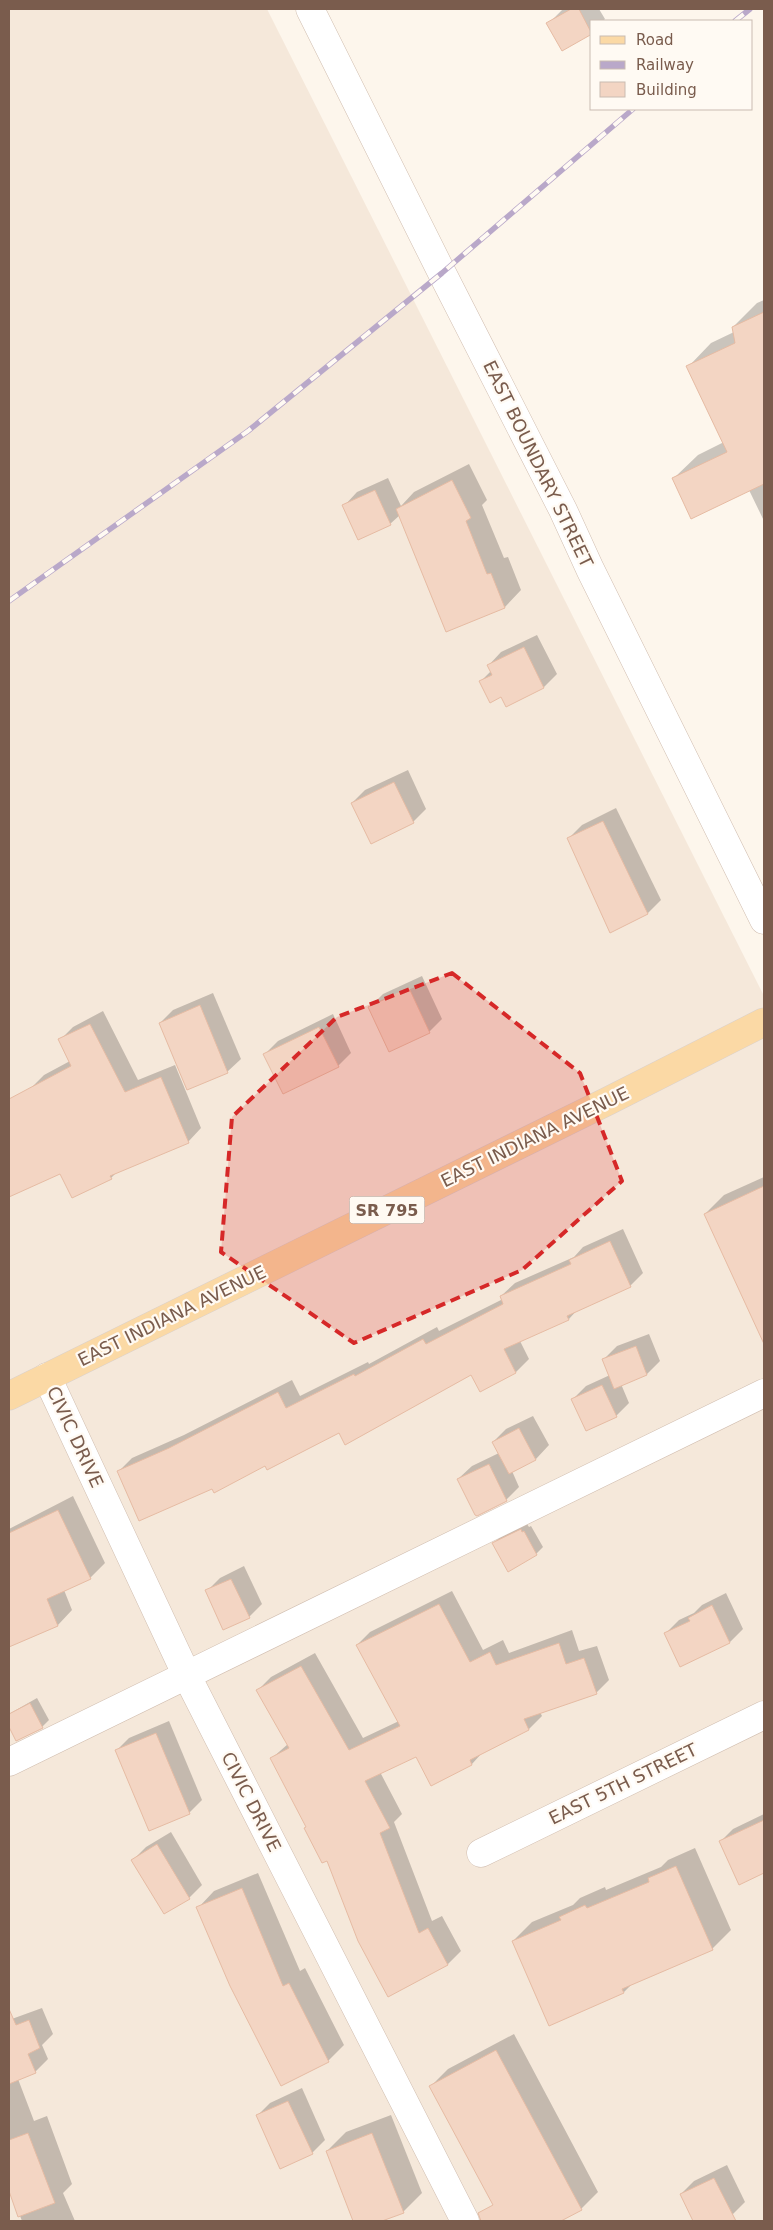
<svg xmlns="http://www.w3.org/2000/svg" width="773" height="2230" viewBox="0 0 773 2230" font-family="'DejaVu Sans',sans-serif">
<rect width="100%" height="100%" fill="#fdf6ec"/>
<polygon fill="#f5e8da" points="9,9 267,9 764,996 764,2221 9,2221"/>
<g fill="#0003">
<polygon points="563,9 599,9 605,19 603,21 592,21 591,32 562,49 548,24"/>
<polygon points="764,300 764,521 749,490 674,478 698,455 724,442 688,367 711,343 734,332 733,327 757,303"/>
<polygon points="469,464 487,500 482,505 504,558 508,557 521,590 505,607 400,515 390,524 344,506 357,492 388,478 401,506 414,492"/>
<polygon points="537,635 557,674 544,687 507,706 502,696 481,681 491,671 488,666 501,652"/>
<polygon points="408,770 426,809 413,822 352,803 365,790"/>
<polygon points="616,808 661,900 648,913 610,931 569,838 582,825"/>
<polygon points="422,976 442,1019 429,1032 370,1007 383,994"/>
<polygon points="213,993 241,1059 227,1072 160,1023 173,1010"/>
<polygon points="103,1011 138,1080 175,1065 201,1128 188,1142 119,1170 111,1178 61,1172 9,1196 9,1128 43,1112 31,1088 44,1075 70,1061 60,1040 73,1027"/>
<polygon points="333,1014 351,1053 338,1066 265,1054 278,1041"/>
<polygon points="764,1177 764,1324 758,1327 705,1214 724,1195"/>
<polygon points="623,1229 643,1273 630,1286 578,1309 569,1319 520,1341 529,1359 516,1372 480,1390 471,1373 213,1488 119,1471 132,1458 184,1435 292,1380 300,1396 368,1362 369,1364 437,1327 439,1331 503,1299 501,1296 515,1283 574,1257 583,1247"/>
<polygon points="649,1334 660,1361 647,1374 621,1384 629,1403 616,1416 573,1399 586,1386 610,1375 604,1359 617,1346"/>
<polygon points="533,1416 549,1445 536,1459 512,1471 519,1487 506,1500 458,1479 472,1466 499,1453 493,1442 506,1429"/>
<polygon points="73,1496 105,1563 90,1578 64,1590 72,1610 58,1625 11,1645 9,1641 9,1529"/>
<polygon points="527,1524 529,1527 531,1526 543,1547 536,1554 508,1570 493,1544 500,1537"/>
<polygon points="244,1566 262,1604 249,1617 207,1591 220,1578"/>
<polygon points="452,1591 483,1650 503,1640 509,1653 572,1630 579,1651 597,1646 609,1680 596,1693 540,1712 542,1716 529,1729 482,1753 472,1764 431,1784 416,1755 380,1772 402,1814 394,1822 432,1921 442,1916 461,1951 448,1964 389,1995 327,1859 308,1826 272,1758 288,1744 258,1690 271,1677 315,1653 363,1738 399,1721 357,1645 370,1632"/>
<polygon points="726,1593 743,1629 730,1642 666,1633 679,1620 694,1613 702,1605"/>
<polygon points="37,1698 49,1720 42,1727 17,1739 9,1724 9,1714"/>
<polygon points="169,1721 202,1800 189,1813 116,1751 129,1738"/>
<polygon points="764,1814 764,1872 739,1883 720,1842 733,1829"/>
<polygon points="171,1832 202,1885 189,1898 164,1912 133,1860 146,1847"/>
<polygon points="695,1848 731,1930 712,1949 633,1983 624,1992 513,1941 532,1922 573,1905 580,1898 605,1887 606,1890 661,1867 668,1860"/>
<polygon points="258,1873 300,1971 305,1968 344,2045 328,2061 198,1908 214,1891"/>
<polygon points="42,2008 53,2034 42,2045 48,2059 35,2072 18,2079 34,2121 47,2116 72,2184 63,2193 75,2221 22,2221 9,2187 9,2020"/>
<polygon points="514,2034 598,2192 581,2209 558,2221 500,2221 492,2207 494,2204 431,2086 448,2069"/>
<polygon points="302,2088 325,2140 312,2153 257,2116 270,2103"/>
<polygon points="391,2115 422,2193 403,2212 378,2221 354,2221 327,2151 346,2132"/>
<polygon points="727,2165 745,2202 732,2215 720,2221 694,2221 681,2194 694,2181"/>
</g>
<g fill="#f3d5c3" stroke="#e6bba3">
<polygon points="571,9 579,9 592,34 562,51 546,23"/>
<polygon points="764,312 764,484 691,519 672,478 727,452 686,366 735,343 732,327"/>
<polygon points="452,480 471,518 466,521 487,574 491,573 505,608 446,632 396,509"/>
<polygon points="375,490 391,525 358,540 342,505"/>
<polygon points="524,647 544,688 506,707 501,697 490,703 479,681 492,675 487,665"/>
<polygon points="394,782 414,823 371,844 351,803"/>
<polygon points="603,821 648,914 610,933 567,838"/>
<polygon points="409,988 430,1033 389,1052 368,1007"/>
<polygon points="200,1005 228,1073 187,1090 159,1023"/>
<polygon points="90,1024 125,1092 161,1077 189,1143 110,1176 112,1179 72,1198 60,1174 9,1197 9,1099 71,1066 58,1039"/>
<polygon points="319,1027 339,1067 283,1094 263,1054"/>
<polygon points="764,1186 764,1344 704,1214"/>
<polygon points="610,1241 631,1287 567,1316 569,1320 504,1349 516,1373 480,1392 471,1375 345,1445 339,1433 267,1470 265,1466 214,1493 212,1489 139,1521 117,1471 169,1448 278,1392 286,1408 354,1374 355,1376 423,1339 426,1344 503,1304 500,1296 571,1264 569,1260"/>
<polygon points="636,1346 647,1375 614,1389 602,1359"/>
<polygon points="602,1385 617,1417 586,1431 571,1399"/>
<polygon points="519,1428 536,1460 509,1474 492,1442"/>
<polygon points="489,1464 507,1501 477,1516 475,1515 457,1479"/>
<polygon points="58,1510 91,1579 47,1599 58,1626 9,1647 9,1533"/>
<polygon points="521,1529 522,1532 524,1531 537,1555 508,1572 492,1543"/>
<polygon points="231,1579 250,1618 223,1630 205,1590"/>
<polygon points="439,1604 470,1662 490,1652 496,1665 559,1643 566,1664 584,1658 597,1694 524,1719 529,1730 470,1760 472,1765 431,1786 416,1757 365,1781 390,1828 380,1833 419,1933 428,1928 448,1965 388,1997 358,1941 327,1861 322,1863 304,1828 306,1827 270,1758 289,1748 256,1690 301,1666 349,1750 400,1726 356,1645"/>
<polygon points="712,1605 730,1643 680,1667 664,1633 690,1621 688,1618"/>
<polygon points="30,1703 43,1728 16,1741 9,1727 9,1714"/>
<polygon points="156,1733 190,1814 149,1831 115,1750"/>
<polygon points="764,1820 764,1873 739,1885 719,1841"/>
<polygon points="157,1844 190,1899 164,1914 131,1860"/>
<polygon points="676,1866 713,1950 622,1989 624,1993 549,2026 512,1941 561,1920 559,1917 585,1905 587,1908 649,1882 648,1878"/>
<polygon points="242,1888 283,1986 289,1983 329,2062 281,2086 230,1986 196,1907"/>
<polygon points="9,2009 16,2025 29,2020 40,2048 28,2054 36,2073 9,2084"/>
<polygon points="496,2050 582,2210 561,2221 481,2221 478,2213 493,2205 429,2086"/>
<polygon points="288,2101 313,2154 280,2169 256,2115"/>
<polygon points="28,2133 55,2203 18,2217 9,2191 9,2140"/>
<polygon points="372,2133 404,2213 382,2221 353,2221 326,2151"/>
<polygon points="714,2178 736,2221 693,2221 680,2194"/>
</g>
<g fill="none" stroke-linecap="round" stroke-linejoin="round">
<defs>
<g id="minor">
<polyline points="310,9 442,273 563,510 590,569 764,920"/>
<polyline points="47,1377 187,1676 465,2221"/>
<polyline points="9,1762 764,1393"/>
<polyline points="481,1853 764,1715"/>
</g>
<polyline id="major" points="9,1396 608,1101 764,1022"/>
</defs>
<use href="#minor" stroke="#d1beb0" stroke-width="29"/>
<use href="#major" stroke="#dad1cd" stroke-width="29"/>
<use href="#minor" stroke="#fff" stroke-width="28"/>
<use href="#major" stroke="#fbd9a5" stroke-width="28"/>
<defs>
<g id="rail">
<polyline points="735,21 750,9"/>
<polyline points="9,601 248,431 442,273 633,109"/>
</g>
</defs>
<use href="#rail" stroke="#b9a8c9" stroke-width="5.5"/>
<use href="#rail" stroke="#fffaf3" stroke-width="4" stroke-dasharray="11" stroke-linecap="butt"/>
</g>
<path fill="#d62828" fill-opacity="0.2" stroke="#d62828" stroke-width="4" stroke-dasharray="10 6" stroke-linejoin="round" d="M452,973L580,1073L622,1181L522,1270L354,1343L221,1252L232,1117L337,1017Z"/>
<g text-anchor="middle" stroke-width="4.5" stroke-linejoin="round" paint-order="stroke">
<rect fill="#fffaf3" stroke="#a28b7f" stroke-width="1" x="349.5" y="1196.5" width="75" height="27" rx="4"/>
<g font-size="16" font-weight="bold" fill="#7a5c4d">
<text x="387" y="1216">SR 795</text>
</g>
<g font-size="18" fill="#7a5c4d" stroke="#fffaf3">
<text transform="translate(538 464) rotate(64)" y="6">EAST BOUNDARY STREET</text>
<text transform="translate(535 1137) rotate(-26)" y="6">EAST INDIANA AVENUE</text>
<text transform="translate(172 1316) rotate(-26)" y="6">EAST INDIANA AVENUE</text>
<text transform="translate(75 1437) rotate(65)" y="6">CIVIC DRIVE</text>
<text transform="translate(623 1784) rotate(-26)" y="6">EAST 5TH STREET</text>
<text transform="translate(251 1802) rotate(63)" y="6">CIVIC DRIVE</text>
</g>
</g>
<rect width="773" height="2230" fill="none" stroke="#7a5c4d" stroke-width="20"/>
<rect x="590" y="20" width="162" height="90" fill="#fffaf3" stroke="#cabbb1"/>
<rect x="600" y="36" width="25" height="8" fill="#fbd9a5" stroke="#cabbb1"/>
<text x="636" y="45" font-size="15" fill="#7a5c4d">Road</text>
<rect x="600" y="61" width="25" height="8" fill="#b9a8c9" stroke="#cabbb1"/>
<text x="636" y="70" font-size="15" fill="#7a5c4d">Railway</text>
<rect x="600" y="82" width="25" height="15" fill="#f3d5c3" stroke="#cabbb1"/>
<text x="636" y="95" font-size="15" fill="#7a5c4d">Building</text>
</svg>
